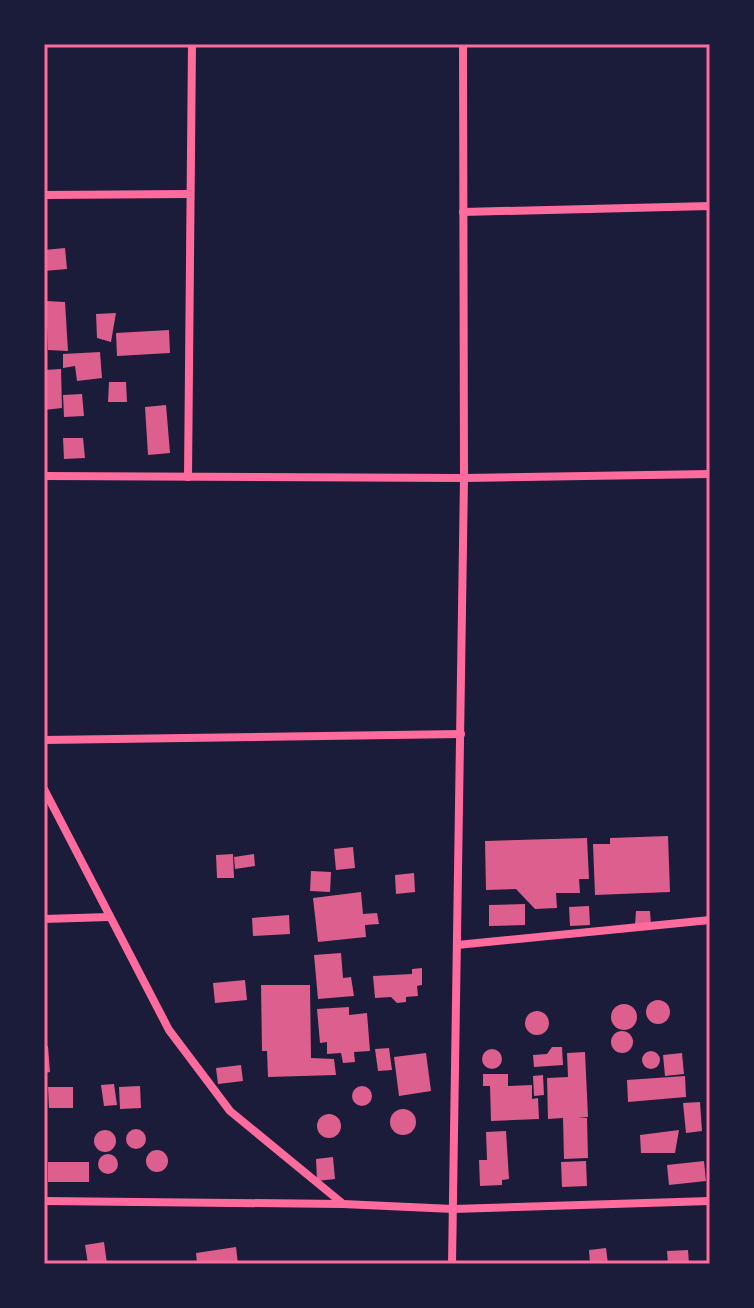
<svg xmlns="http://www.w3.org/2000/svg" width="754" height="1308" viewBox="0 0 754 1308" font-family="Ubuntu,sans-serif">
<rect width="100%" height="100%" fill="#1b1b3a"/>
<g fill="#dd5f8e">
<polygon points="65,248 67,269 44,271 44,250"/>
<polygon points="46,301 65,302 68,351 48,350"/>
<polygon points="116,313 111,342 97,338 96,314"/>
<polygon points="169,330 170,353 117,356 116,333"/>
<polygon points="100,352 102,378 77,381 75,366 63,368 63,354"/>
<polygon points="61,369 62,408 44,410 44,370"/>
<polygon points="109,382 126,382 127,402 108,402"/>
<polygon points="82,394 84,416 64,417 63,395"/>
<polygon points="166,405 170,453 148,455 145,407"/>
<polygon points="63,438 83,438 85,458 64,459"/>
<polygon points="668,836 670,892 595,895 593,844 610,844 610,838"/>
<polygon points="587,838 589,879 579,879 580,893 556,893 557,908 535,909 516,889 486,890 485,841"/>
<polygon points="353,847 355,868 336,870 334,849"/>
<polygon points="233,854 234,878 217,878 216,855"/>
<polygon points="254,854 255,866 235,869 234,857"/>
<polygon points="311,871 331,872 330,892 310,891"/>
<polygon points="414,873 415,892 396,894 395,875"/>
<polygon points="361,892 363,914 377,913 379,924 365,925 366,937 318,942 313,898"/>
<polygon points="525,904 525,925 489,926 489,905"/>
<polygon points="589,906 590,925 570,926 569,907"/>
<polygon points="636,911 650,911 651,925 635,925"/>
<polygon points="289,915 290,934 253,936 252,918"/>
<polygon points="341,953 343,978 351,977 354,996 318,999 314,955"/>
<polygon points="422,968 422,985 417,986 418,996 406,997 406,1002 397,1003 391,997 375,998 373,976 412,974 412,969"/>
<polygon points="245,980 247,1000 215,1003 213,983"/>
<polygon points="261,985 310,985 311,1058 334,1059 336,1075 268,1077 267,1051 262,1051"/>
<circle cx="658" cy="1012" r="12"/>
<circle cx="624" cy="1017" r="13"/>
<polygon points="349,1007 349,1015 367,1013 370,1051 354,1052 355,1062 343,1063 341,1053 327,1054 327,1042 320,1043 317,1009"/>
<circle cx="537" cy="1023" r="12"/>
<circle cx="622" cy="1042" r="11"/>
<polygon points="44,1046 48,1046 50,1072 44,1073"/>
<polygon points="552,1047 562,1047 563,1065 534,1067 533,1055 547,1054"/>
<polygon points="389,1048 392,1070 378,1071 375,1049"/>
<circle cx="492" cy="1059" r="10"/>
<circle cx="651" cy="1060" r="9"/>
<polygon points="585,1052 588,1117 578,1117 587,1118 588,1158 564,1159 563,1118 548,1119 547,1078 568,1077 567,1053"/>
<polygon points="426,1053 431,1091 399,1096 394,1057"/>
<polygon points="682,1053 684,1074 665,1076 663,1055"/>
<polygon points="241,1065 243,1081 218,1084 216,1068"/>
<polygon points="483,1074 508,1074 508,1086 532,1085 532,1099 538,1098 539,1119 491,1121 490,1086 483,1086"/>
<polygon points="543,1075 544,1095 534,1096 533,1076"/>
<polygon points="685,1076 686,1097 628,1102 627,1080"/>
<polygon points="114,1084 117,1105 104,1106 101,1085"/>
<circle cx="362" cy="1096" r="10"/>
<polygon points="140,1086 141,1108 120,1109 119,1087"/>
<polygon points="48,1087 73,1087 73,1108 49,1108"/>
<polygon points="700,1102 702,1131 686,1133 683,1103"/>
<circle cx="403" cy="1122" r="13"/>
<circle cx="329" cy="1126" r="12"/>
<circle cx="136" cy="1139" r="10"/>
<polygon points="679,1130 675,1153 641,1153 640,1135"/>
<circle cx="105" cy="1141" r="11"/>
<polygon points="506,1131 509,1179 502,1180 502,1185 480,1186 479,1160 487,1160 486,1132"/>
<circle cx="157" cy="1161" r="11"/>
<circle cx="108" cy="1164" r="10"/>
<polygon points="333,1157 335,1179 317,1181 316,1159"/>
<polygon points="586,1161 587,1186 562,1187 561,1162"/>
<polygon points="704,1161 706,1181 669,1185 667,1165"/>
<rect x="48" y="1162" width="41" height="20"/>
<polygon points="104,1242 107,1264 88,1264 85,1245"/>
<polygon points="236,1247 238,1264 197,1264 196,1253"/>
<polygon points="606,1248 608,1264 590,1264 589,1250"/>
<polygon points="688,1250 689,1264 668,1264 667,1251"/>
</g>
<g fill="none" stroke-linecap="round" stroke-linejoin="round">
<g stroke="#ff6b9d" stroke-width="8">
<polyline points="44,195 189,194"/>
<polyline points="463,212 710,206"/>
<polyline points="44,476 464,478 710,474"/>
<polyline points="188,477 192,44"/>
<polyline points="44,740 461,734"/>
<polyline points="44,789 169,1030 230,1111 342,1203"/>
<polyline points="44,919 109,917"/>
<polyline points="457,945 710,920"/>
<polyline points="44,1201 343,1204 453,1209 710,1201"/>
<polyline points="452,1264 464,478 463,44"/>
</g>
</g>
<rect width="754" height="1308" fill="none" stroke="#1b1b3a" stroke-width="92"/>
<rect x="46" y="46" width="662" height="1216" fill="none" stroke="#ff6b9d" stroke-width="3"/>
</svg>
